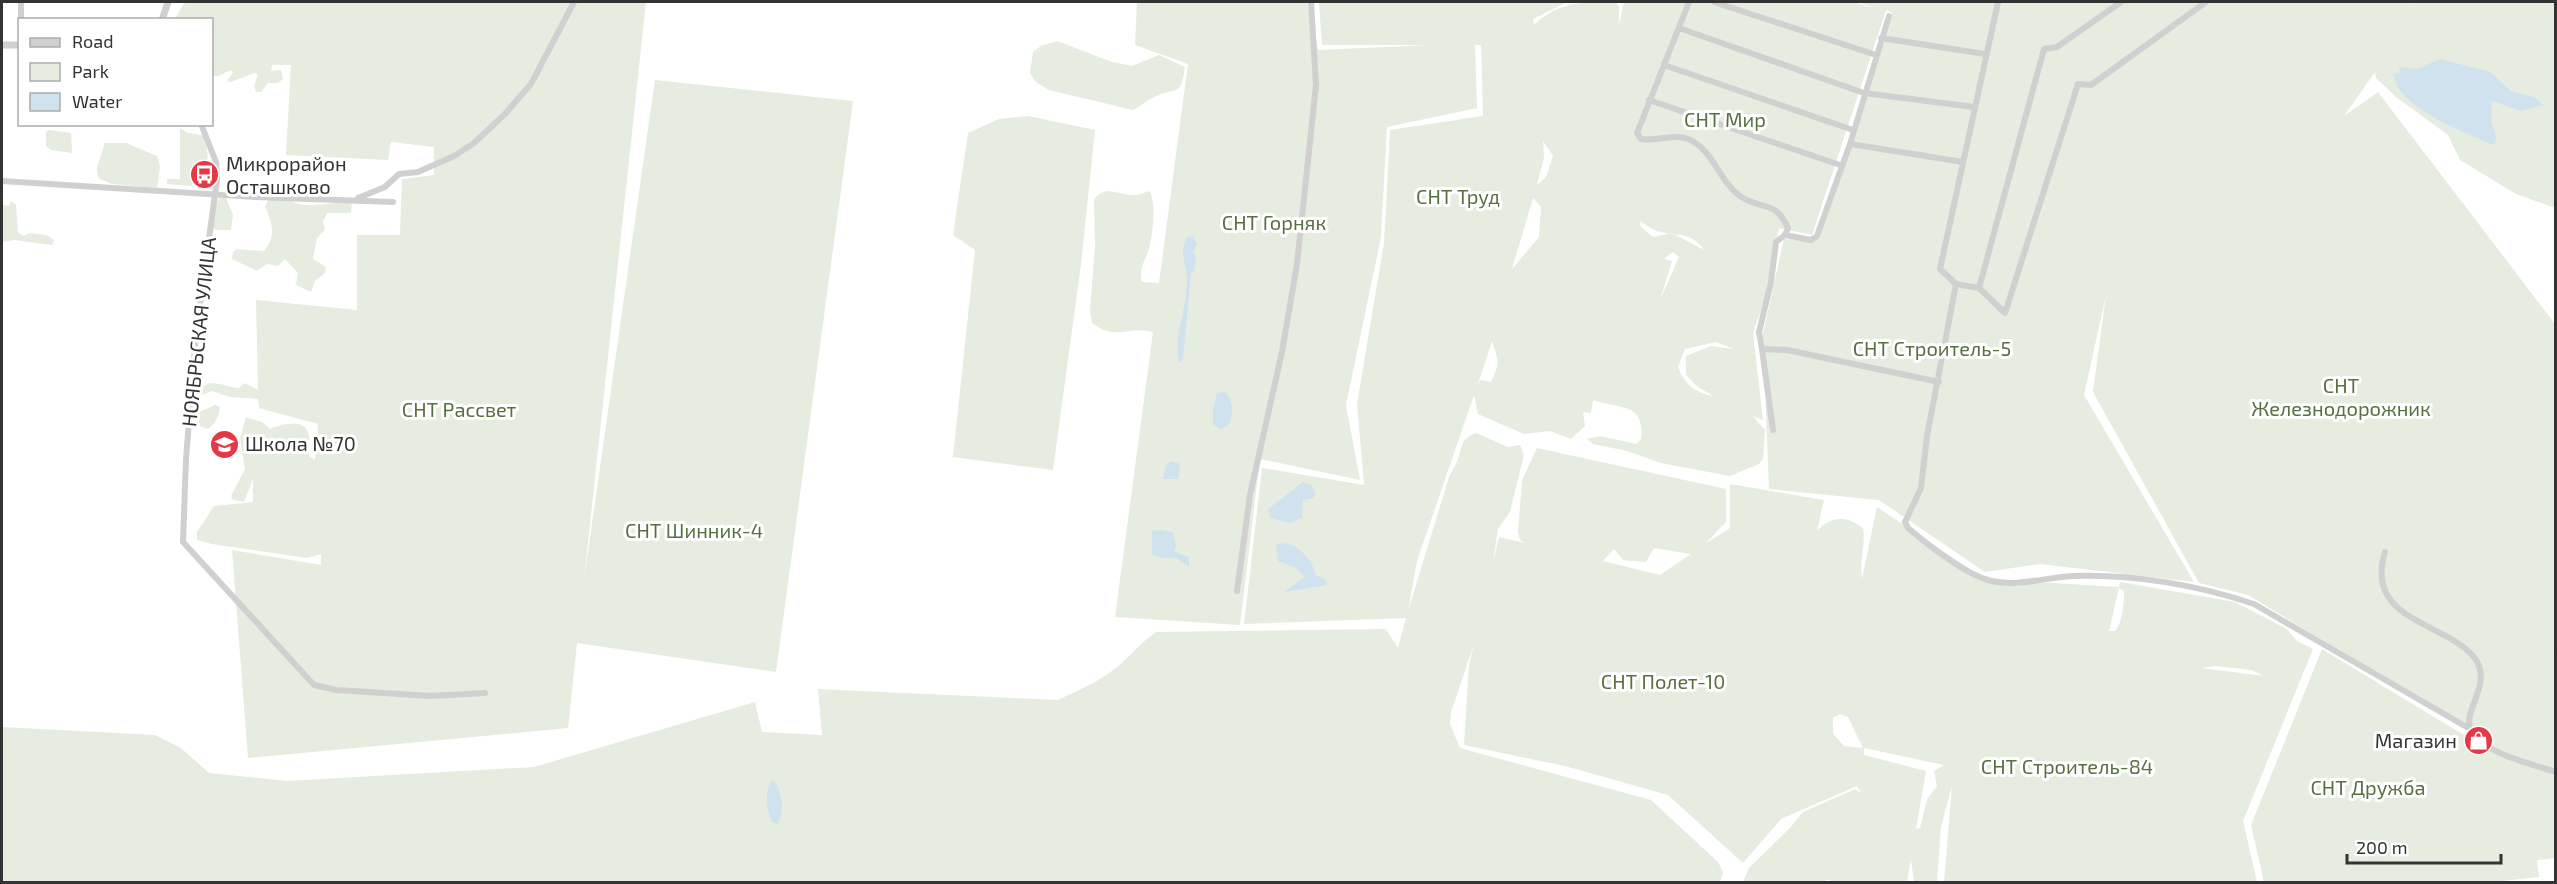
<svg xmlns="http://www.w3.org/2000/svg" width="2557" height="884" viewBox="0 0 2557 884" font-family="'Exo 2',sans-serif">
<rect width="100%" height="100%" fill="#fff"/>
<g fill="#e6ecdf" fill-rule="evenodd">
<path d="M185,2H646L584,580L655,80L853,101L776,672L577,643L568,728L248,758L232,550L321,565V554L307,558L212,544L197,540V532L214,506L253,502V479L244,502L233,500L231,496L245,469L240,438L246,417L262,422L270,429C282,424 306,417 309,436C310,442 308,449 309,456L315,460L318,424L259,408L258,399L230,397L212,391L199,396L198,391C208,376 224,387 239,388L245,383L258,390L256,300L357,310V235H400L402,179L434,175V147L391,142L388,160L286,155L291,65H272L271,71L281,70L283,79L278,83H268L261,92H256L254,86L258,75L255,73L231,82L227,81L233,72L231,70L218,76H212V20H174Z"/>
<path d="M1137,2H1307L1318,50L1430,45H1322L1319,2H1567L1533,19L1534,25C1559,1 1583,2 1616,2L1619,7V24L1624,2H1853L1877,9L1858,2H2410L2409,5L2411,2H2555V208L2516,194L2460,160L2448,135L2396,97L2376,78L2375,72L2344,116L2378,92L2555,324L2556,652L2552,656L2555,654L2556,858L2537,860L2539,877L2493,882H2264L2251,825L2322,649L2477,743L2498,719L2482,736L2248,595L2199,583L2093,392L2106,295L2084,395L2194,582L2040,564L1985,572L1879,500L1769,489L1763,333L1784,239L1815,241L1850,152L1892,13L1886,10L1812,235L1779,228L1764,301L1753,333L1763,420L1753,416L1765,430L1763,459L1759,464L1730,476L1661,463L1627,451L1593,444L1587,439L1600,436L1636,444L1641,439C1645,400 1618,410 1593,400L1591,413L1583,412L1585,426L1571,439L1550,431L1524,434L1478,414L1474,395L1417,561L1408,611L1449,477C1452,471 1456,465 1458,459C1463,445 1460,439 1476,433L1508,447L1520,445L1524,455L1510,512L1498,529L1493,562L1499,537L1525,543L1520,540L1518,532L1522,480L1537,448L1726,489V522L1705,544L1730,528V484L1824,500L1817,531C1830,516 1847,515 1863,528C1866,545 1859,561 1862,579L1877,507L1985,579L2119,587L2120,582L2235,602L2287,629L2297,641L2313,649L2243,821L2257,882H1944L1952,786L1941,827L1937,882H1914L1911,859L1907,882H1832L1830,880L1818,882H1743L1749,868L1790,828L1803,812L1855,789L1861,793L1857,786L1781,819L1743,863L1668,795L1565,766L1464,745L1469,665L1474,644L1451,712L1450,724L1460,748L1651,800L1718,862L1723,872L1720,882H2V727L155,735L181,748L209,773L287,781L534,767L755,702L762,732L822,735L818,689L1058,700C1079,690 1099,682 1117,667C1132,655 1139,644 1156,632L1386,629L1398,648L1406,618L1244,624L1262,468L1364,485L1357,404L1384,243L1390,130L1483,116L1481,45H1475L1477,108L1387,127L1381,237L1346,405L1360,480L1260,459L1240,625L1115,617L1153,332C1129,325 1116,342 1092,323L1090,311L1095,245L1094,200C1105,183 1119,196 1135,195C1140,195 1145,192 1150,191C1156,207 1153,228 1150,245C1147,259 1138,266 1142,282L1159,283L1188,64L1135,45ZM1543,141L1553,156L1546,177L1537,185L1544,158ZM1533,198L1541,207L1539,237L1512,269ZM1640,221C1645,224 1651,229 1657,231C1674,236 1692,231 1704,250L1672,233L1653,237L1641,227ZM1673,252L1679,257L1660,300L1672,261L1664,259ZM1492,341C1498,360 1501,362 1491,382L1481,380L1478,384ZM1716,342L1734,349L1711,346L1686,356V375L1698,387L1713,396C1695,393 1684,384 1678,367L1685,349ZM1654,548L1691,554L1660,575L1603,561L1614,549L1623,560L1646,562ZM2119,588L2124,591C2124,602 2123,622 2115,631H2109ZM2216,666L2251,670L2264,676L2201,668ZM1840,714L1848,717L1863,748L1844,746L1833,734V718ZM1864,748L1944,765L1934,771L1937,786L1927,799L1920,828L1916,829L1926,771L1864,755Z"/>
<path d="M1057,41L1112,62L1132,66L1159,55L1185,67C1180,99 1177,86 1154,97C1147,100 1141,106 1133,110L1049,90L1036,82L1030,73L1033,52L1041,46Z"/>
<polygon points="1028,116 1095,130 1081,264 1053,470 953,457 975,250 953,235 968,133 999,119"/>
<path d="M180,128L188,133L202,135C212,156 209,169 191,186L167,184V179H180Z"/>
<polygon points="49,130 71,133 72,153 51,150 46,146 46,132"/>
<polygon points="105,143 126,143 157,156 160,167 157,188 112,184 98,178 97,168"/>
<path d="M281,192C287,195 290,201 296,203C307,208 338,202 352,201L351,213H327L323,221L325,230L317,238L313,259L326,267L325,273L315,281L311,292L296,285L298,273L285,259L278,266L267,264L257,271L232,259L233,252L237,249L264,251C276,237 273,223 265,207L271,194Z"/>
<polygon points="220,197 226,198 233,215 231,230 215,230 213,227 216,204"/>
<polygon points="11,201 16,205 18,233 24,236 29,233 47,235 54,240 52,245 15,240 2,242 2,205 9,206"/>
<path d="M215,405L220,407C219,416 215,424 208,429L200,426L197,413Z"/>
</g>
<g fill="#cfe2ee">
<path d="M2440,59L2490,72L2512,92L2535,97L2543,105L2521,111L2492,101L2491,122L2496,136L2495,144H2491C2465,132 2395,107 2394,74L2400,73L2399,67L2417,69Z"/>
<path d="M1193,236L1197,245L1193,253L1196,257L1194,271L1191,273L1183,359L1179,363C1173,335 1188,306 1187,278C1187,263 1178,253 1187,237Z"/>
<path d="M1224,392C1235,400 1233,415 1228,426L1220,429L1213,424V408L1217,393Z"/>
<polygon points="1172,461 1180,464 1178,479 1163,479 1166,465"/>
<polygon points="1303,482 1312,485 1315,494 1313,498 1303,500 1302,518 1290,523 1270,518 1268,509"/>
<polygon points="1161,530 1173,532 1176,546 1174,551 1189,557 1189,567 1176,558 1162,558 1152,554 1152,531"/>
<path d="M1286,543C1299,546 1314,561 1315,575L1325,579L1327,585L1284,592L1305,577L1296,568L1278,561L1276,545Z"/>
<path d="M773,780C782,789 786,814 777,824L772,822C767,812 763,788 773,780Z"/>
</g>
<g fill="none" stroke-linecap="round" stroke-linejoin="round">
<g stroke="#d0d0d0" stroke-width="6">
<polyline points="21,2 21,20"/>
<path d="M1689,2L1637,133L1641,139C1656,142 1674,133 1688,139C1714,150 1718,180 1740,196C1762,211 1775,199 1788,228L1785,235"/>
<polyline points="1714,2 1876,55"/>
<polyline points="1998,2 1940,269 1956,284 1979,288 2005,313 2078,84 2091,85 2206,2"/>
<polyline points="1889,16 1850,144 1817,236 1811,240 1785,235 1776,242 1771,282 1759,332 1762,349 1787,350 1939,382"/>
<polyline points="1679,28 1864,93 1974,107"/>
<polyline points="1881,38 1985,54"/>
<polyline points="1664,65 1853,130"/>
<polyline points="1649,100 1840,165"/>
<polyline points="201,124 216,162 217,180 196,334 186,459 183,542 314,685 336,690 431,696 485,693"/>
<polyline points="1850,144 1963,162"/>
<polyline points="2,181 255,197 393,202"/>
<polyline points="358,198 385,187 399,174 418,172 454,156 474,143 504,115 531,84 574,2"/>
<path d="M1956,284L1927,436L1921,488L1905,522L1908,528C1927,544 1964,573 1988,580C2015,588 2046,577 2074,576C2133,574 2198,585 2254,604L2470,729"/>
<polyline points="1979,288 2044,49 2057,47 2121,2"/>
<polyline points="1762,349 1773,430"/>
<path d="M2385,552C2364,620 2442,621 2473,656C2497,683 2457,714 2473,734C2492,756 2529,763 2556,772"/>
<polyline points="1237,591 1250,495 1282,352 1297,264 1316,85 1311,2"/>
</g>
<g stroke="#d0d0d0" stroke-width="7">
<polyline points="162,20 168,2"/>
<polyline points="2,45 20,45"/>
</g>
</g>
<defs>
<symbol id="bus-disc" viewBox="-11 -11 22 22"><circle r="9.5" fill="#e63946" stroke="#fff"/><path d="M-5-6H5V4H4V6H2V4H-2V6H-4V4H-5ZM-3.5-4V0h7V-4ZM-3.5 1.2v1.5H-2V1.2ZM2 1.2v1.5H3.5V1.2Z" fill="#fff"/></symbol>
<symbol id="school-disc" viewBox="-11 -11 22 22"><circle r="9.5" fill="#e63946" stroke="#fff"/><path d="M0-5L7-2L0 1L-7-2ZM-4 1L0 2.5L4 1V4Q0 6-4 4Z" fill="#fff"/></symbol>
<symbol id="shop-disc" viewBox="-11 -11 22 22"><circle r="9.5" fill="#e63946" stroke="#fff"/><path d="M-5-2.5h2.3a2.7 3.5 0 0 1 5.4 0H5L5.5 6h-11ZM-1.5-2.5h3a1.5 2.3 0 0 0-3 0Z" fill="#fff"/></symbol>
</defs>
<g fill-rule="evenodd">
<use href="#bus-disc" x="188" y="158" width="33" height="33"/>
<use href="#school-disc" x="208" y="428" width="33" height="33"/>
<use href="#shop-disc" x="2462" y="724" width="33" height="33"/>
</g>
<g text-anchor="middle" stroke-width="6" stroke-linejoin="round" paint-order="stroke">
<g font-size="20" fill="#56703f" stroke="#fff">
<text x="1725" y="127">СНТ Мир</text>
<text x="1458" y="204">СНТ Труд</text>
<text x="1274" y="230">СНТ Горняк</text>
<text x="1932" y="356">СНТ Строитель-5</text>
<text x="2341" y="393">СНТ<tspan x="2341" dy="23">Железнодорожник</tspan></text>
<text x="459" y="417">СНТ Рассвет</text>
<text x="694" y="538">СНТ Шинник-4</text>
<text x="1663" y="689">СНТ Полет-10</text>
<text x="2067" y="774">СНТ Строитель-84</text>
<text x="2368" y="795">СНТ Дружба</text>
</g>
<g font-size="20" fill="#333" stroke="#fff" text-anchor="start">
<text x="226" y="171">Микрорайон<tspan x="226" dy="23">Осташково</tspan></text>
<text x="245" y="451">Школа №70</text>
<text x="2457" y="748" text-anchor="end">Магазин</text>
</g>
<g font-size="20" fill="#333" stroke="#fff">
<text transform="translate(199 332) rotate(-84)" y="7">НОЯБРЬСКАЯ УЛИЦА</text>
</g>
</g>
<rect width="2557" height="884" fill="none" stroke="#333333" stroke-width="6"/>
<rect x="18" y="18" width="195" height="108" fill="#ffffff" stroke="#adadad" stroke-width="1.5"/>
<rect x="30" y="38" width="30" height="9" fill="#d0d0d0" stroke="#adadad" stroke-width="1.5"/>
<text x="72" y="48" font-size="18" fill="#333333">Road</text>
<rect x="30" y="63" width="30" height="18" fill="#e6ecdf" stroke="#adadad" stroke-width="1.5"/>
<text x="72" y="78" font-size="18" fill="#333333">Park</text>
<rect x="30" y="93" width="30" height="18" fill="#cfe2ee" stroke="#adadad" stroke-width="1.5"/>
<text x="72" y="108" font-size="18" fill="#333333">Water</text>
<path d="M2347 854v9h154v-9" fill="none" stroke="#333333" stroke-width="3"/>
<text x="2356" y="854" font-size="18" fill="#333333" stroke="#ffffff" stroke-width="4.5" paint-order="stroke">200 m</text>
</svg>
